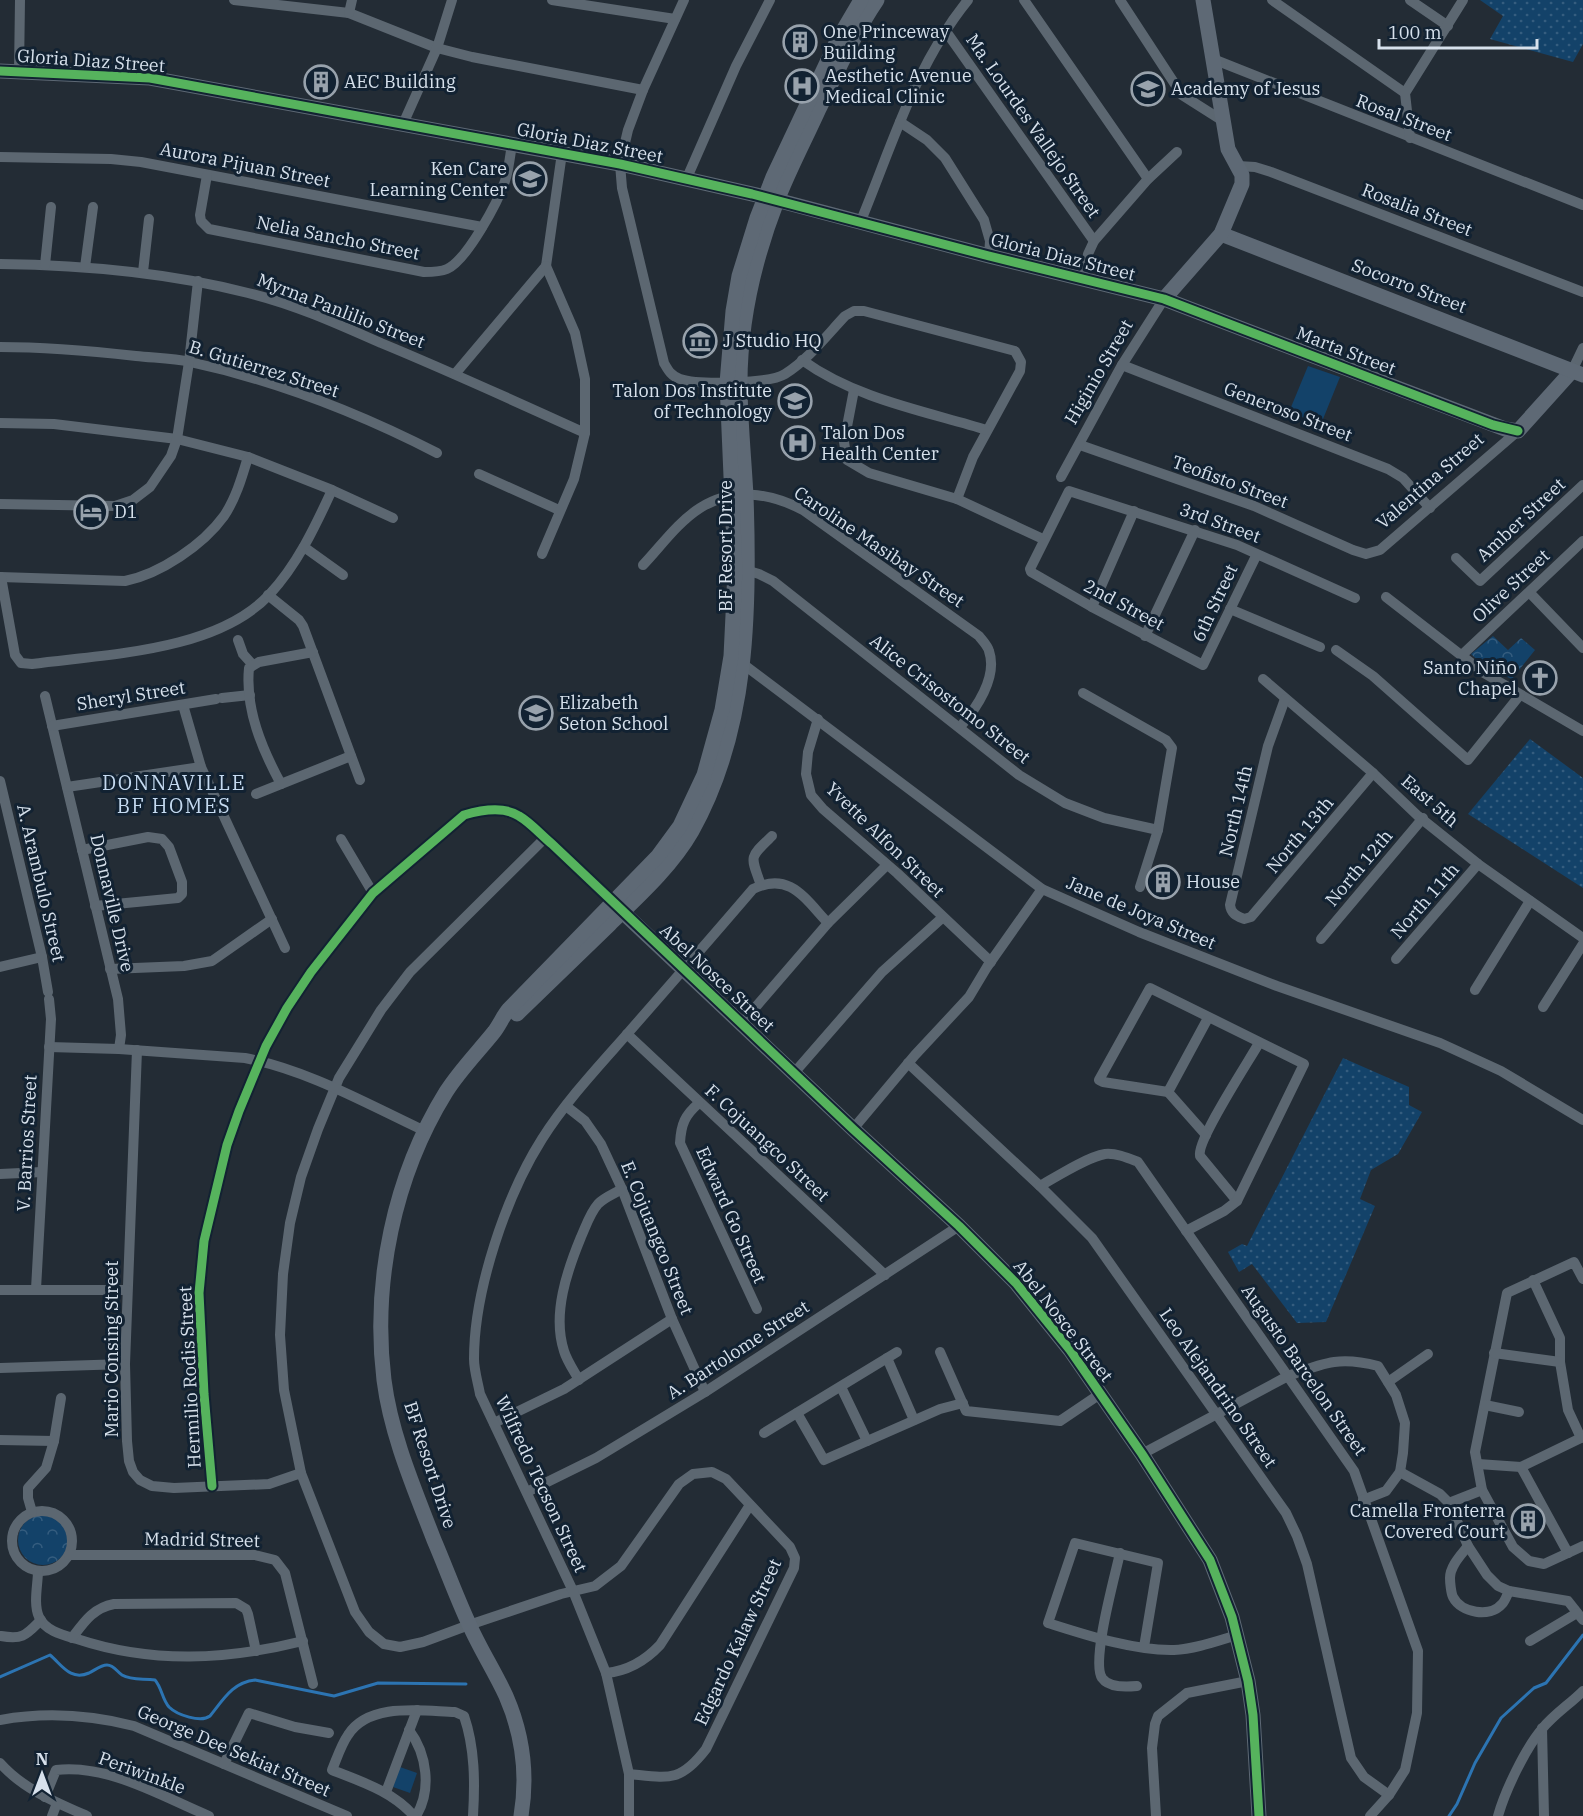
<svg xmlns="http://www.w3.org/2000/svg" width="1583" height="1816" viewBox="0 0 1583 1816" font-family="'IBM Plex Serif',serif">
<defs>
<pattern id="grass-dots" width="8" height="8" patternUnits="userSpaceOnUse" patternTransform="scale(1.5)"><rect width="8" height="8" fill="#134269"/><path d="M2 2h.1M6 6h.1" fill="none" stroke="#355d7f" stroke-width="1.8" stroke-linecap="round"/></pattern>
<pattern id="park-crowns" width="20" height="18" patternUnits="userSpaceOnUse" patternTransform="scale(1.5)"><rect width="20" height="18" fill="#134269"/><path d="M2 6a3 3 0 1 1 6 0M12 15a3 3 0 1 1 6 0" fill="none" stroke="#355d7f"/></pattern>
</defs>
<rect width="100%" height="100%" fill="#232c35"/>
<g fill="url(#grass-dots)">
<polygon points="1480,0 1583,0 1583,44 1573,62 1490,39 1503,16"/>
<polygon points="1530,739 1583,778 1583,888 1468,814"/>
<polygon points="1343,1058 1409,1087 1409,1105 1422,1112 1398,1154 1371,1170 1360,1199 1375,1206 1326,1322 1297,1323 1252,1264 1239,1272 1228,1252 1242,1244 1247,1246"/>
</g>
<g fill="url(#park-crowns)">
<polygon points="1493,636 1508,650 1521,638 1535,650 1512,679 1486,668 1471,654"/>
<circle cx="43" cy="1540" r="25"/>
</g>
<g fill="#134269">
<polygon points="1308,366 1340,377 1321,424 1289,412"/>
<polygon points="400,1767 417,1773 410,1793 393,1787"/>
</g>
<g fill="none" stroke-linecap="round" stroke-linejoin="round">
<g stroke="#2c74b2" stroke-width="3">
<path d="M0,1677L50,1655C62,1665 70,1681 89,1673C95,1670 101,1665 107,1665C114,1665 117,1672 122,1675C132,1681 144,1678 155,1680C162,1688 162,1699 169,1707C177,1715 201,1723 210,1716C223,1700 233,1682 255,1680L334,1696L378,1683L466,1684"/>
<polyline points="1449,1816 1457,1804 1475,1763 1501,1718 1534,1688 1546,1683 1583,1635"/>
</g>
<g stroke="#5c6771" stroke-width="10">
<polyline points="234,0 349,13 437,48 472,57 643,90"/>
<polyline points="552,0 675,19"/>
<path d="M684,0L643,90L628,130L620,164L622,188L664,363C668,370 671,376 680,379C698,385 769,384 785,374C808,360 827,335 845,316L854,311H864L1015,351L1021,362L1020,371L973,457L957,499"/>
<polyline points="1024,0 1148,179"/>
<polyline points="1120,0 1182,95 1223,121"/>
<polyline points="1272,0 1405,93"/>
<polyline points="1410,0 1448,26"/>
<polyline points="349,13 352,0"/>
<polyline points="945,30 1094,241"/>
<polyline points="1213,59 1583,205"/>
<polyline points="19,72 20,0"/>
<polyline points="900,122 927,140 945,158 984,220 990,241 989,256"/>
<polyline points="403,124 437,48 452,0"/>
<polyline points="1410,138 1405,93 1463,0"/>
<polyline points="0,157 111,159 141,162 482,227"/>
<polyline points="1238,166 1255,167 1271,172 1583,292"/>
<path d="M207,175L200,215L201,221L209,229L424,272C432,272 440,272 447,269C467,260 498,202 505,181C509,169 510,156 512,144"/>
<polyline points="686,180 736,66 770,0"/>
<path d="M860,223C892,146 915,65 968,0"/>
<path d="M0,264C85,265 166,272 248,293C294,304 338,324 381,343C449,371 517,402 585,433"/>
<polyline points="45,265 51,207"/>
<polyline points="546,266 562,153"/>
<polyline points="85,267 93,207"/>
<polyline points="143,272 149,219"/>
<polyline points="1084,279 1088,254 1094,241 1148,179 1177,152"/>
<path d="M0,347C45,347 91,351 136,356C154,358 173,358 190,362C274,380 361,414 437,453"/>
<path d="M802,360C856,399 925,411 987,430"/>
<polyline points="1122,365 1388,469 1403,478 1430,508"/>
<polyline points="1572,371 1583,348"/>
<polyline points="455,374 546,266"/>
<polyline points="854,390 844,442 847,460 869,473 957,499 1043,539"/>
<polyline points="0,423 54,424 177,439 248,457 332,490 393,518"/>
<polyline points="1080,445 1254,506 1353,550 1366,554 1380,550 1518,431"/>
<polyline points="479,474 559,510"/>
<polyline points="1061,477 1122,365 1164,299"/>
<polyline points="0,504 115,506 133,500 150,487 171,456 177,439 189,362 198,281"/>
<polyline points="304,547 343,575"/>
<polyline points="542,554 574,479 585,433 585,379 575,333 546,266"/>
<polyline points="1257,554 1203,665 1092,607 1031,572 1030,569 1069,491 1237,545 1355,598"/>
<polyline points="1456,558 1480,581 1583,485"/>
<path d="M643,565C661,546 678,522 700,508C733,487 770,493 803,510L979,636C982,640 988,646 989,651C998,677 976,709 960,727"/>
<polyline points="742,569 759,574 773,581 1019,775 1065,803 1104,818 1158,830"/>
<path d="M0,577L125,581C160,574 203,545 224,516C236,498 242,477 248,457"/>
<path d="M1,577L15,655L21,663L32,664C105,654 215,652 269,595C297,565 315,527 332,490"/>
<polyline points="1530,593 1583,648"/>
<polyline points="268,595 299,620 303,626 360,780"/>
<polyline points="1386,597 1484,673 1583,731"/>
<polyline points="1092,607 1134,511"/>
<polyline points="1230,609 1320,647"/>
<polyline points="1145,636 1195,530"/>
<polyline points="238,640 243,654 252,664"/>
<polyline points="1336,650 1373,676 1468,760 1520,695"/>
<polyline points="1462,655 1583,541"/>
<polyline points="739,661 1042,889 1139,932 1277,986 1440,1043 1501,1071 1583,1120"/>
<polyline points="1263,679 1373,773 1418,816 1478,864 1583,938"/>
<polyline points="1083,693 1166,740 1172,748 1158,830 1140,887"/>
<polyline points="45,696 118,999 121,1035 119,1049"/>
<polyline points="222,698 250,695"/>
<path d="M1285,699L1268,746L1230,905C1231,914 1237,916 1244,919L1251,917L1373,773"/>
<polyline points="183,705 201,767 285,948"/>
<polyline points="818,719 808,752 806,774 811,795 823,809 897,873 991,962"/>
<polyline points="52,726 216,699"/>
<polyline points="0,781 42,957 48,992"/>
<path d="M281,784C262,749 245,709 249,668L259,662L313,652"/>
<polyline points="67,787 201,767"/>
<polyline points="256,794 351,756"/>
<path d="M545,838L410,972L381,1010L339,1078L318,1129L301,1177L290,1223L283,1274L280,1335L284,1390L301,1473L355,1612L369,1632L384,1644L400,1647L423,1642L469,1625L561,1594L595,1586L621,1566L679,1484L693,1474L712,1472L726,1479L790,1547L795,1558L794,1568L706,1749C680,1783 668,1778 629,1774"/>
<polyline points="341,839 373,893"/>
<polyline points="82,850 148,837 162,839 169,847 182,882 182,894 178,898 95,906"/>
<path d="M761,885C750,855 749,858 772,836"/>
<polyline points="1321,939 1423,818"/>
<polyline points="1396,959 1478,864"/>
<polyline points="0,967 42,957"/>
<polyline points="110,969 184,966 212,961 272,919"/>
<polyline points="1475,990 1530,901"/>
<polyline points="1543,1007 1583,944"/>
<polyline points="741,1024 828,923 887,865"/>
<polyline points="627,1034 885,1275"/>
<path d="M49,1047L119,1049L245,1058C308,1070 367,1104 425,1131"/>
<polyline points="137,1050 125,1364 127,1441 129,1461 133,1472 140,1480 152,1486 174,1488 269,1484 301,1473"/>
<polyline points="908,1063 1040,1186 1092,1238 1286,1513 1297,1536 1307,1564 1351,1758 1364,1777 1389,1795"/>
<polyline points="794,1073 882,972 942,918"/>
<polyline points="1168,1092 1208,1018"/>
<path d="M699,1103C685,1115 681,1124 680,1143L757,1309"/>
<polyline points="566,1106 585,1121 601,1144 622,1189 672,1319 705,1392"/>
<polyline points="853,1129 915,1055 969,997 987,967 1042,889"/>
<polyline points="0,1174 42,1172"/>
<path d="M1040,1186C1056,1177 1087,1157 1105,1154C1117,1153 1128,1158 1138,1162L1354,1471L1418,1651L1417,1713L1405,1770L1389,1795L1370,1816"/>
<path d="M1237,1201L1200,1156C1196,1141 1249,1061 1259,1043"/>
<polyline points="1186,1231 1224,1211 1237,1201 1304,1064 1150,988 1099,1080 1103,1082 1168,1092 1206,1135"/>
<polyline points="1583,1279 1574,1262 1507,1293 1475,1452 1482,1490 1513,1547 1529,1561 1544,1564 1583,1546"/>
<polyline points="1533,1280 1560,1338 1560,1362 1568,1410 1581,1438"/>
<polyline points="36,1289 51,1019 49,999"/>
<polyline points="0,1290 127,1290"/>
<polyline points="940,1352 966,1411 1060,1421 1100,1394"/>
<polyline points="1494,1353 1560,1362"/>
<polyline points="887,1358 914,1420"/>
<polyline points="0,1368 125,1364"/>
<path d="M579,1380C574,1371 567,1361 564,1351C552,1314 567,1271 581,1237C586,1226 590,1213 598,1204C605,1197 614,1194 622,1189"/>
<polyline points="1388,1382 1428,1354"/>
<polyline points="841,1387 867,1441"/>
<polyline points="1485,1405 1519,1412"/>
<polyline points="797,1413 824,1460 940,1409 963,1403"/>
<polyline points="494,1423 564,1389 672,1319"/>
<polyline points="764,1433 897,1352"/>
<polyline points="0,1440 54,1441"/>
<path d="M1142,1454L1288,1376C1324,1363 1339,1356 1378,1366L1396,1395L1405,1423L1403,1453L1400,1472L1386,1491L1363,1500"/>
<polyline points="1478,1464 1521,1467 1583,1437"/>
<polyline points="1521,1467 1568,1553"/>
<polyline points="1400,1472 1440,1494 1449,1503 1468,1546 1487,1575 1498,1586 1509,1591 1568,1601 1583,1620"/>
<polyline points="212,1486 204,1394 199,1293 204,1241 227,1145 239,1111 266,1046 287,1008 311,972 373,893 464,815 482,810 498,810 518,815 552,844 612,902"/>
<polyline points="527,1492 596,1458 705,1392 959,1226"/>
<polyline points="1449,1503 1482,1490"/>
<circle cx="42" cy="1541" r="30"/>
<polyline points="32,1512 28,1498 28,1488 46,1468 54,1441 61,1398"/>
<path d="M1468,1546C1461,1555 1450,1566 1450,1578C1450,1582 1451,1593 1453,1597C1461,1613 1490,1618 1502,1604C1505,1601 1507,1595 1509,1591"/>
<path d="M1120,1553C1115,1576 1091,1661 1102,1678C1109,1688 1126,1687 1137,1686"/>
<polyline points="69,1555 255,1555 275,1560 285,1573 313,1684"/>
<path d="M38,1571C38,1584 33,1604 39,1617C45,1631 63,1635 77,1639C152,1664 227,1660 303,1641"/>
<path d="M1,1636C23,1640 26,1635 41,1620"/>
<path d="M72,1638C84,1622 93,1608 114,1604L236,1603L246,1609L248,1614L256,1651"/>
<polyline points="1530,1641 1577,1613"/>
<path d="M1144,1647L1158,1563L1075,1543L1048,1623C1086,1635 1134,1651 1174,1650C1195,1649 1217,1641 1237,1635"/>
<path d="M606,1673C628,1671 645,1661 660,1645L750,1505"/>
<path d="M0,1720C44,1712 91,1715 134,1726L347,1816"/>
<polyline points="1542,1728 1544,1816"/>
<path d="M409,1730C427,1754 432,1790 416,1816"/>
<path d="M0,1763C23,1789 55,1802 87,1816"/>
<polyline points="224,1764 249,1713 295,1727 329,1733"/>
<polyline points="386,1792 417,1710"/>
<path d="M45,1797L56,1770C109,1764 161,1796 209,1816"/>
<polyline points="52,1816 57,1803"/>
<path d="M414,1816C392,1791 362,1782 332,1770C337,1758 341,1745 348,1735C369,1702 422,1711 455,1712L464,1716C475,1748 475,1783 473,1816"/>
<path d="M629,1816V1774L606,1673L573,1591L480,1394C478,1383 474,1370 474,1359C474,1290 506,1196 542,1139C566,1101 598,1067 628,1033C670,985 712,937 753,889C790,871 805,899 828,923"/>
<polyline points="1156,1816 1152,1748 1155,1724 1158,1716 1187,1693 1248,1681"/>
<path d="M1498,1816C1505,1791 1525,1749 1542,1729C1553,1715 1570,1704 1583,1691"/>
</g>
<g stroke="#5e6975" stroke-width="15">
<polyline points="0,71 150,78 620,164 765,197 989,256 1164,299 1505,429 1518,431 1572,371"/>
<polyline points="1221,234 1583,375"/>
<polyline points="1164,299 1221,234 1242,184 1242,175 1228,149 1203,0"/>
<polyline points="612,902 853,1129 959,1226 1016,1283 1070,1350 1142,1454 1210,1560 1232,1617 1248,1681 1253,1715 1259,1816"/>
<path d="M517,1014C548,984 579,954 610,924C639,896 672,866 692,831C749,729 750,608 746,496C744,458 740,420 740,383C740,322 755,258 777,201C789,170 805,140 819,109C837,72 854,34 877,0"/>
<path d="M521,1816C528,1774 523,1735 506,1696C495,1672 480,1649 469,1624C456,1596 446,1568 434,1540C414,1488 391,1435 384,1380C372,1282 394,1176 446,1092C460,1070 478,1052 494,1032C500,1024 503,1016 509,1009L658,856L680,826L704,775L722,710L731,656L733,615L735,569L727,383L733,311L739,276L757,218L773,177L838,39L861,0"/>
</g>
<defs>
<g id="cycleway">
<polyline points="0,71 150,78 620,164 752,194 989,256 1164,299 1493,425 1518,431"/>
<path d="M212,1486L204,1394L199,1293L204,1241L227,1145L239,1111L266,1046L287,1008L311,972L373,893L464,815C481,810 504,806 519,816C531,823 541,835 552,844L853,1129L959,1226L1016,1283L1070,1350L1142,1454L1210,1560L1232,1617L1248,1681L1253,1715L1259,1816"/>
</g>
</defs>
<use href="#cycleway" stroke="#122232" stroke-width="13"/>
<use href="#cycleway" stroke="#56b35d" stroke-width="9"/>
</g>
<defs>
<symbol id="building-ring" viewBox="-11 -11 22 22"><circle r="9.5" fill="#122232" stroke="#98a2ac" stroke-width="1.5"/><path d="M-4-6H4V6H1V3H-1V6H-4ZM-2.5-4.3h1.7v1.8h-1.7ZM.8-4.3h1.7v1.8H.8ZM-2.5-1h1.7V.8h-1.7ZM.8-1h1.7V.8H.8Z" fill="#98a2ac"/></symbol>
<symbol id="hospital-ring" viewBox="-11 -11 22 22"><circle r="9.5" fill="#122232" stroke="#98a2ac" stroke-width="1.5"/><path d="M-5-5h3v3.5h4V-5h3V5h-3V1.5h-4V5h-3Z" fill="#98a2ac"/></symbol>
<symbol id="school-ring" viewBox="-11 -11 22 22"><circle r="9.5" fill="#122232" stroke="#98a2ac" stroke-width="1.5"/><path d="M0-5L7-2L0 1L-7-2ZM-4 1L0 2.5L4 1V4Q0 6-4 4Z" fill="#98a2ac"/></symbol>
<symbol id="museum-ring" viewBox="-11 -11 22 22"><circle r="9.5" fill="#122232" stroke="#98a2ac" stroke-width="1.5"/><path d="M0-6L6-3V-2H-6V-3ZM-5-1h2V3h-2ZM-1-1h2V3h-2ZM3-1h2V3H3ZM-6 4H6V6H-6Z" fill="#98a2ac"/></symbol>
<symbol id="hotel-ring" viewBox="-11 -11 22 22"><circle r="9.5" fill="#122232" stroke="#98a2ac" stroke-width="1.5"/><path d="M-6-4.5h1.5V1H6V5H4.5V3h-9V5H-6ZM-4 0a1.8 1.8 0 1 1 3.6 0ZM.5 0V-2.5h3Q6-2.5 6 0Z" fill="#98a2ac"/></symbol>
<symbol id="church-ring" viewBox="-11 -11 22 22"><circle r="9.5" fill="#122232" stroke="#98a2ac" stroke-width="1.5"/><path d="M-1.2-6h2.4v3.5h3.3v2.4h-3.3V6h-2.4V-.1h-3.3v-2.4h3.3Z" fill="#98a2ac"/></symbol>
</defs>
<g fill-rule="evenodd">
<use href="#building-ring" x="781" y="23" width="38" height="38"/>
<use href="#building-ring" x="302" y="63" width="38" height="38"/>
<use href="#hospital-ring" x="783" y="67" width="38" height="38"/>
<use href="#school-ring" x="1129" y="70" width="38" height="38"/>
<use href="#school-ring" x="511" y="160" width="38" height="38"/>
<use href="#museum-ring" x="681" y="322" width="38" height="38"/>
<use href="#school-ring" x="776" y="382" width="38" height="38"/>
<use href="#hospital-ring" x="779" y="424" width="38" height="38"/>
<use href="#hotel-ring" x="72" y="493" width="38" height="38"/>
<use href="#church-ring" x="1521" y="659" width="38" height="38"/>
<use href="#school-ring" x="517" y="694" width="38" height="38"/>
<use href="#building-ring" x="1144" y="863" width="38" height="38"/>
<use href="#building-ring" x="1509" y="1502" width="38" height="38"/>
</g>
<g text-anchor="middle" stroke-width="6" stroke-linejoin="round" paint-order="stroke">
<g font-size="18" fill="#d7e1ec" stroke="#122232" text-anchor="start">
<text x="823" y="38">One Princeway<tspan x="823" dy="21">Building</tspan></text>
<text x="825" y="82">Aesthetic Avenue<tspan x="825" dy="21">Medical Clinic</tspan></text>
<text x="344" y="88">AEC Building</text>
<text x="1171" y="95">Academy of Jesus</text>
<text x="507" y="175" text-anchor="end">Ken Care<tspan x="507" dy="21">Learning Center</tspan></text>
<text x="723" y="347">J Studio HQ</text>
<text x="772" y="397" text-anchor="end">Talon Dos Institute<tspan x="772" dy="21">of Technology</tspan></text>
<text x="821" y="439">Talon Dos<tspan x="821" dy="21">Health Center</tspan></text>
<text x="114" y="518">D1</text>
<text x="1517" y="674" text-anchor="end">Santo Niño<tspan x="1517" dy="21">Chapel</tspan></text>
<text x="559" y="709">Elizabeth<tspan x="559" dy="21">Seton School</tspan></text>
<text x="1186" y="888">House</text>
<text x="1505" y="1517" text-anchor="end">Camella Fronterra<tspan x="1505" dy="21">Covered Court</tspan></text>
</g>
<g font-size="18" fill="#d7e1ec" stroke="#122232">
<text transform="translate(91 61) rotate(4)" y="6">Gloria Diaz Street</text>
<text transform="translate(1404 118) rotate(21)" y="6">Rosal Street</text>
<text transform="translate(1033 126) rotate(55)" y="6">Ma. Lourdes Vallejo Street</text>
<text transform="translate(590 143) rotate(11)" y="6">Gloria Diaz Street</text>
<text transform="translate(245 165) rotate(11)" y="6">Aurora Pijuan Street</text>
<text transform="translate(1417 210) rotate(21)" y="6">Rosalia Street</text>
<text transform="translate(338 238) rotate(11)" y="6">Nelia Sancho Street</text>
<text transform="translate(1063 257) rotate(14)" y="6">Gloria Diaz Street</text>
<text transform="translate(1409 286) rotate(21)" y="6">Socorro Street</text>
<text transform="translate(341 311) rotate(21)" y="6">Myrna Panlilio Street</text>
<text transform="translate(1346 351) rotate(21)" y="6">Marta Street</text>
<text transform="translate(264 369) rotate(17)" y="6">B. Gutierrez Street</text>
<text transform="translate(1099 372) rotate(-60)" y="6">Higinio Street</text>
<text transform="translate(1288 412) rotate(21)" y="6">Generoso Street</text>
<text transform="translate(1430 481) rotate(-41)" y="6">Valentina Street</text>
<text transform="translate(1230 482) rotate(20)" y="6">Teofisto Street</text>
<text transform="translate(1521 520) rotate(-43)" y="6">Amber Street</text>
<text transform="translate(1220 523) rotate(20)" y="6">3rd Street</text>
<text transform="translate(726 546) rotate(-90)" y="6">BF Resort Drive</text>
<text transform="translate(879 547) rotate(34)" y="6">Caroline Masibay Street</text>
<text transform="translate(1511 586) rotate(-43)" y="6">Olive Street</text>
<text transform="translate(1215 603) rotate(-65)" y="6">6th Street</text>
<text transform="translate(1124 605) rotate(28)" y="6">2nd Street</text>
<text transform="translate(131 696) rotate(-9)" y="6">Sheryl Street</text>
<text transform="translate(950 699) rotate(38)" y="6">Alice Crisostomo Street</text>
<text transform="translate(1430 801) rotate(41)" y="6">East 5th</text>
<text transform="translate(1236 811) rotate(-77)" y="6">North 14th</text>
<text transform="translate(1300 835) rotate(-50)" y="6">North 13th</text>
<text transform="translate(885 840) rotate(44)" y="6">Yvette Alfon Street</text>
<text transform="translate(1359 868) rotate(-50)" y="6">North 12th</text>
<text transform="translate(41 883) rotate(77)" y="6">A. Arambulo Street</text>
<text transform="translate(1425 901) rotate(-49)" y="6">North 11th</text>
<text transform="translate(112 903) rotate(77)" y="6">Donnaville Drive</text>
<text transform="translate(1141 913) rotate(23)" y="6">Jane de Joya Street</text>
<text transform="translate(717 978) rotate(43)" y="6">Abel Nosce Street</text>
<text transform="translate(27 1143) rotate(-87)" y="6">V. Barrios Street</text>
<text transform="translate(767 1143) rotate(43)" y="6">F. Cojuangco Street</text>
<text transform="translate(731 1215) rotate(66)" y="6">Edward Go Street</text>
<text transform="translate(657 1238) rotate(68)" y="6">E. Cojuangco Street</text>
<text transform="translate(1063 1321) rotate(52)" y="6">Abel Nosce Street</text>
<text transform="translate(112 1349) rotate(-90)" y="6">Mario Consing Street</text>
<text transform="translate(738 1350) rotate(-33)" y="6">A. Bartolome Street</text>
<text transform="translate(1304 1370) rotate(55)" y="6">Augusto Barcelon Street</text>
<text transform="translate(190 1377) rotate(-93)" y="6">Hermilio Rodis Street</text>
<text transform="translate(1218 1388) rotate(55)" y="6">Leo Alejandrino Street</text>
<text transform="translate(430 1465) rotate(72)" y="6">BF Resort Drive</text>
<text transform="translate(541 1484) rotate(65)" y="6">Wilfredo Tecson Street</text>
<text transform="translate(202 1540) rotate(1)" y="6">Madrid Street</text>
<text transform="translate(738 1642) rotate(-65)" y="6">Edgardo Kalaw Street</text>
<text transform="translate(234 1751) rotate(23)" y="6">George Dee Sekiat Street</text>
<text transform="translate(142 1773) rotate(20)" y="6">Periwinkle</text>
</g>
<g font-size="20" letter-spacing="1.5" fill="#c5daf0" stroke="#122232">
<text x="174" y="790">DONNAVILLE<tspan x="174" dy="23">BF HOMES</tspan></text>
</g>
</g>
<g transform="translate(42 1774)" stroke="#122232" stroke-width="4.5" paint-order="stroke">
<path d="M0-4.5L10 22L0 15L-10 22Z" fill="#d7e1ec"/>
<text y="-9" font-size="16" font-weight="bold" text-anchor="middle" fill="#d7e1ec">N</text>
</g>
<path d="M1379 39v9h158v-9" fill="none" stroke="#d7e1ec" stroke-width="3"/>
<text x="1388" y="39" font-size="18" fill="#d7e1ec" stroke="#122232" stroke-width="4.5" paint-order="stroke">100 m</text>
</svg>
